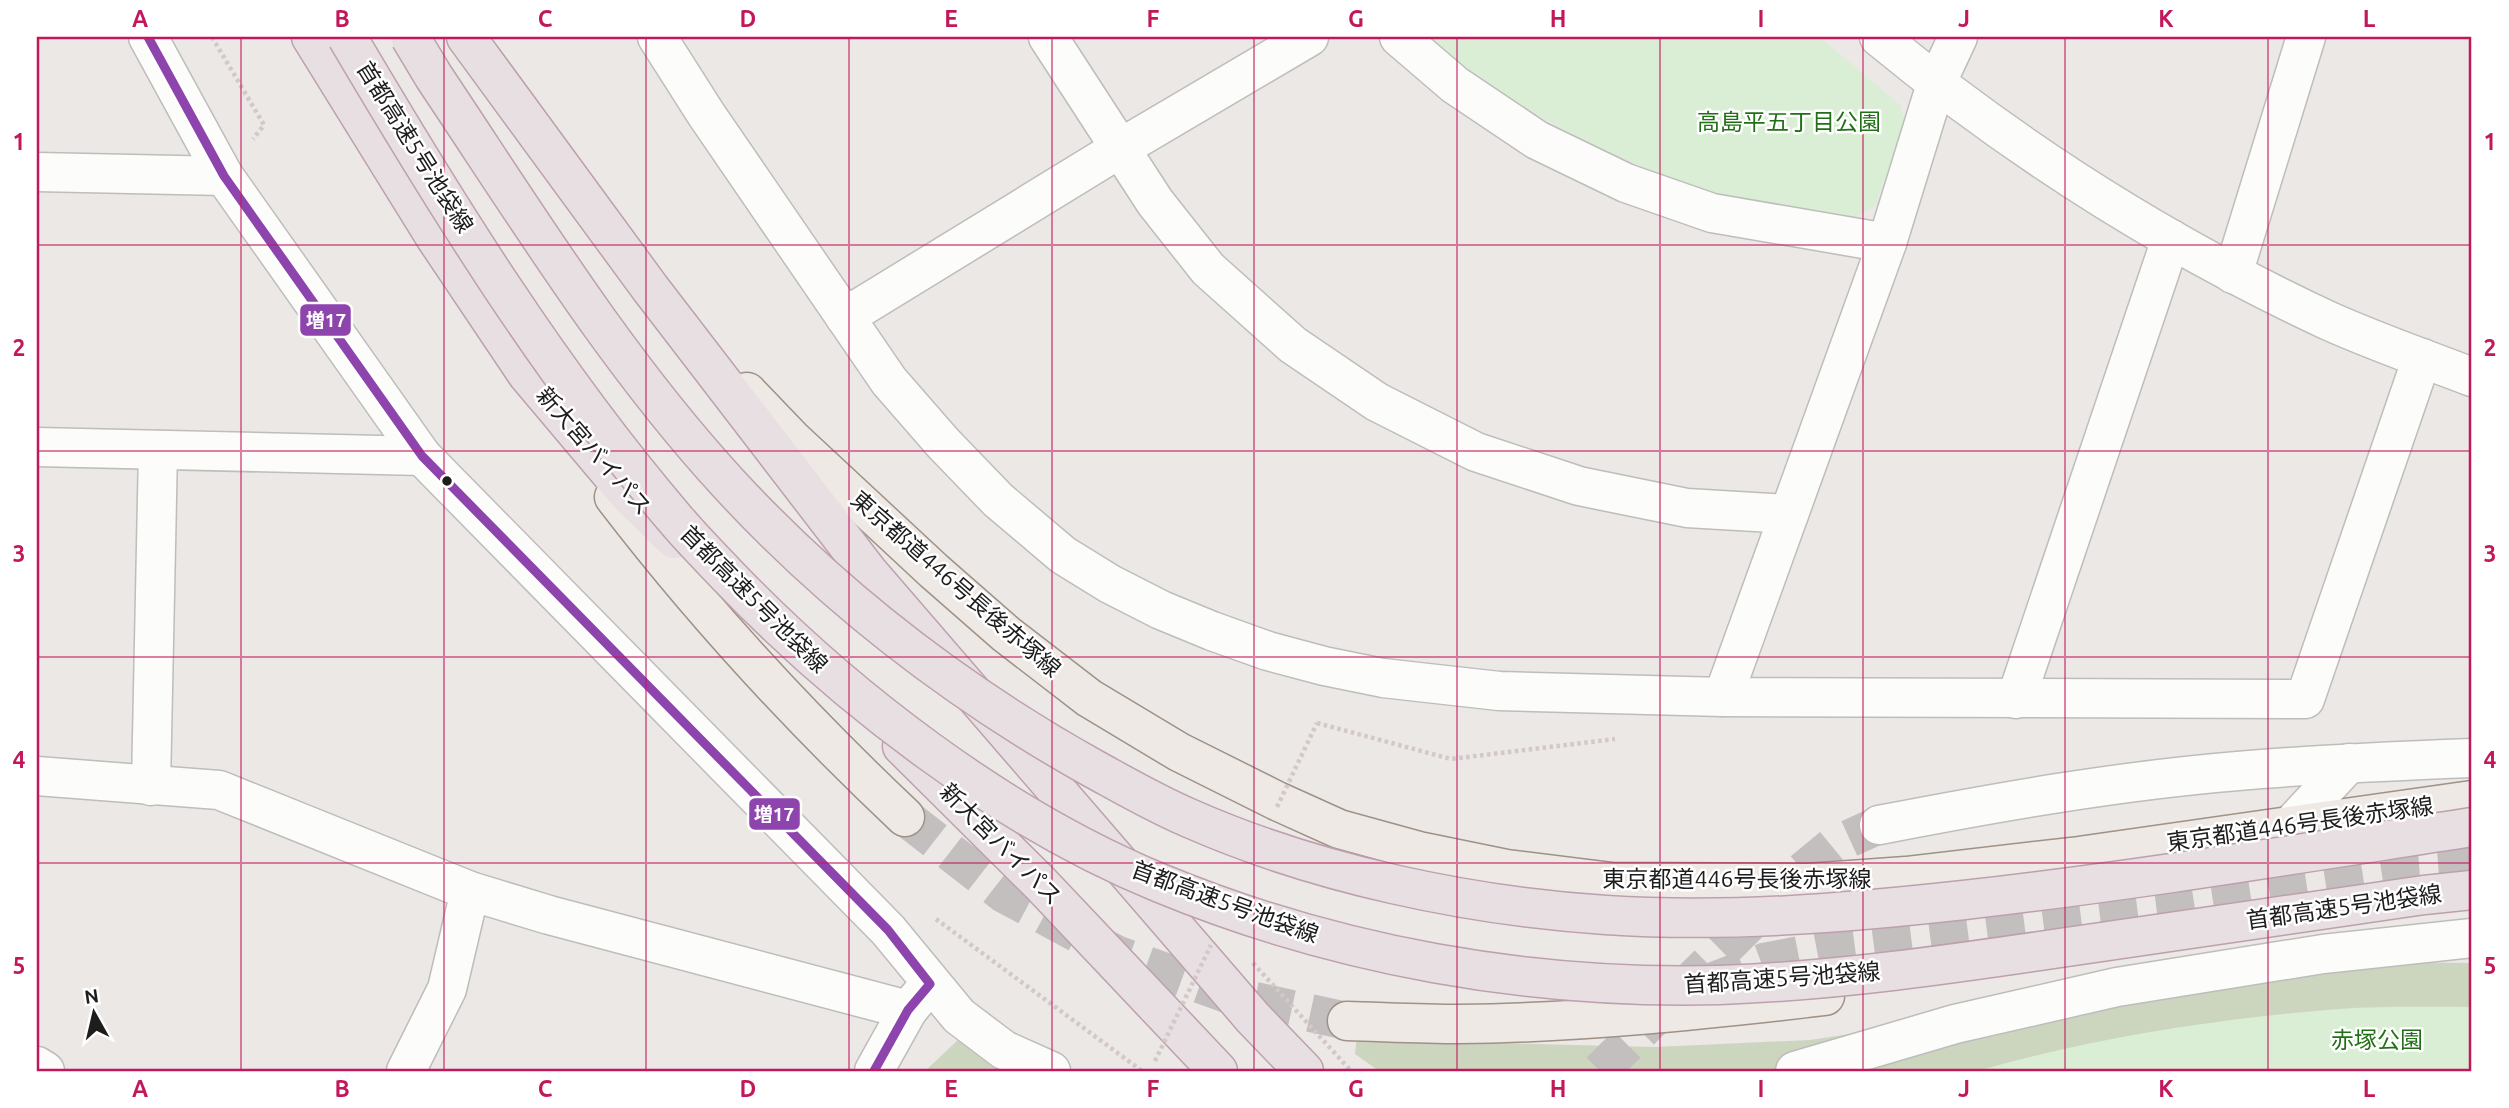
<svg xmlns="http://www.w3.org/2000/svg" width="2509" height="1108" viewBox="0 0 2509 1108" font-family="Ubuntu,'Noto Sans JP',sans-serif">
<rect width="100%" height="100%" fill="#ebe8e6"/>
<g fill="#ccd6be">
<polygon points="2373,962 2472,963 2472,1071 1379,1071 1355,1054 1360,1007 1377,1008 1497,1043 1656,1047 1810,1040 2122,993"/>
<polygon points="959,1039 1054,1071 925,1071"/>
</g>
<g fill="#d9eed4">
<polygon points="1427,37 1819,37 1900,105 1905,123 1875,206 1856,217 1740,201 1673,180 1613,155 1555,125 1503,95 1455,60"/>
<path d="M2472,1007V1071H1977C2093,1038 2219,1018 2339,1009C2383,1006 2428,1007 2472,1007Z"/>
</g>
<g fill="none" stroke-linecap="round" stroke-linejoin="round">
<g stroke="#c2bfbe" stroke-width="38" stroke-dasharray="38 19" stroke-linecap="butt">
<polyline points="1708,983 1764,962 1820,951 2164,906 2395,870 2472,864"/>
<polyline points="1600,1071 1799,874 1833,846 1879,825"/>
</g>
<polyline stroke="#c2bfbe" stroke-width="38" stroke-dasharray="38 19" stroke-linecap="butt" points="905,817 1004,894 1116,954 1232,996 1347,1021"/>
<defs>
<g id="minor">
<polyline points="148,37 224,176 422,456 888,930 959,1016 1004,1050 1051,1071"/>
<polyline points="657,37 706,114 889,381 943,443 998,500 1063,555 1110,584 1161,610 1212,631 1268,651 1324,666 1383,678 1499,691 1723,697 2305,699 2422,358"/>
<polyline points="1048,37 1155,202 1208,269 1293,345 1377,402 1476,452 1579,486 1687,508 1789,514"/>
<polyline points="1399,37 1455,85 1537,140 1626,183 1712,213 1887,243"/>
<path d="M1879,37C2016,150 2168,246 2329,321C2376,342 2425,359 2472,377"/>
<polyline points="37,172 224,176"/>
<polyline points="2233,274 2306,37"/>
<polyline points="845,317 1119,149 1309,37"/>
<polyline points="37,447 422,456"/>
<polyline points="1723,697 1887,243 1936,84 1958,37"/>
<polyline points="2016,699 2171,239"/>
<polyline points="37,776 219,790 470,891 549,915 908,1010"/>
<polyline points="151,786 158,450"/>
<path d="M1879,825C1998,802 2117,781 2238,771C2316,764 2394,761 2472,758"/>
<polyline points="2291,825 2349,763"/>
<polyline points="37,1066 45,1071"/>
<polyline points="406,1071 447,989 470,891"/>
<polyline points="874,1071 908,1010 924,991"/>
<polyline points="1795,1071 1955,1024 2117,987 2323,954 2472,938"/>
</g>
<g id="major">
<polyline points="747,392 792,439 934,571 1006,634 1089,698 1179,752 1277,801 1339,829 1419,851 1507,869 1612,882 1808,883 1906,876 2079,856 2472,800"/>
<path d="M614,497C702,612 800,718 905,817"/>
<path d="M1347,1021C1384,1022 1422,1024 1459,1024C1581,1023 1704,1010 1825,996"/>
</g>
<g id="highway">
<polyline points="311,37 435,237 527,374 629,495 674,539"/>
<polyline points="466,37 650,288 869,573 1253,1018 1304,1071"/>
<polyline points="902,746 1040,883 1218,1071"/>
</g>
</defs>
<use href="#minor" stroke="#bebdbc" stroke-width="41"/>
<use href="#major" stroke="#9f9185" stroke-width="41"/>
<use href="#highway" stroke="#bda0ae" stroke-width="41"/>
<g stroke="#d4c7c8" stroke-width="4.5" stroke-dasharray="3.5 3.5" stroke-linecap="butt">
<polyline points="212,37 264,125 253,139"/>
<polyline points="1317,723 1451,759 1615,739"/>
<polyline points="936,919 1142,1071"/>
</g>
<use href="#minor" stroke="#fcfcfb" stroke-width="38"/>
<use href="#major" stroke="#eee9e5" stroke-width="38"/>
<use href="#highway" stroke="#e8dfe2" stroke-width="38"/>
<defs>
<g id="highway-bridge">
<path d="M347,37C445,203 550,373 676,520C692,539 710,557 727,575C845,698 1002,818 1160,883C1337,956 1530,990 1720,985C1836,981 1952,964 2067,947C2186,930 2305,912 2424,895L2472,890"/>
<path d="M410,37L434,77C527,216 615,360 728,483C834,598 958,693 1094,769C1125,786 1156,804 1189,818C1316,874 1468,906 1606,915C1725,923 1846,913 1964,900C2134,881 2303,853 2472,827"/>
</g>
</defs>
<use href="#highway-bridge" stroke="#bda0ae" stroke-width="41" stroke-linecap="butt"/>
<g stroke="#d4c7c8" stroke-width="4.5" stroke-dasharray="3.5 3.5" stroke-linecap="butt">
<polyline points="1277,807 1317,723"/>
<polyline points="1253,963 1351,1071"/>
<polyline points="1155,1061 1211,945"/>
</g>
<use href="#highway-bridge" stroke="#e8dfe2" stroke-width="38"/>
<defs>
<polyline id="bus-1" points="148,37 224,176 422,456 888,930 930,984 908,1010 874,1071"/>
</defs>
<use href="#bus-1" stroke="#fff" stroke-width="14"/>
<use href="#bus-1" stroke="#8e44ad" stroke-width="9"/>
</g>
<path fill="none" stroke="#c2185b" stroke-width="2" stroke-opacity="0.55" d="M241,37V1071M444,37V1071M646,37V1071M849,37V1071M1052,37V1071M1254,37V1071M1457,37V1071M1660,37V1071M1863,37V1071M2065,37V1071M2268,37V1071M37,245H2472M37,451H2472M37,657H2472M37,863H2472"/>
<circle fill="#1d1d1d" stroke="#fff" stroke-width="2.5" cx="447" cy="481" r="6"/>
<g text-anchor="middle" stroke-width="5" stroke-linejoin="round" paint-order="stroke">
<g font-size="23" fill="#216f17" stroke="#fff">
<text x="1789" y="130">高島平五丁目公園</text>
<text x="2377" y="1048">赤塚公園</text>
</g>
<g font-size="23" fill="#1d1d1d" stroke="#fff">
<text transform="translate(415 147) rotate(58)" y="8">首都高速5号池袋線</text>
<text transform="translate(594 451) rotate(49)" y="8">新大宮バイパス</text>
<text transform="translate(956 584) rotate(41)" y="8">東京都道446号長後赤塚線</text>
<text transform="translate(754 599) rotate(45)" y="8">首都高速5号池袋線</text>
<text transform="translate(2300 824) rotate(-8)" y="8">東京都道446号長後赤塚線</text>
<text transform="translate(1001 844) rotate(45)" y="8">新大宮バイパス</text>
<text x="1737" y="887">東京都道446号長後赤塚線</text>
<text transform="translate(1225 902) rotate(20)" y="8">首都高速5号池袋線</text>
<text transform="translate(2344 907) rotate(-8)" y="8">首都高速5号池袋線</text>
<text transform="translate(1782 978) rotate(-4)" y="8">首都高速5号池袋線</text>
</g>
</g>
<g stroke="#fff" stroke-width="2.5">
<rect x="299" y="303" width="53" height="34" rx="7" fill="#8e44ad"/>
<rect x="748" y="797" width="53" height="34" rx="7" fill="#8e44ad"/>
</g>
<g font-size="19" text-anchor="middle" font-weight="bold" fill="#fff">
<text x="326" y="327">増17</text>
<text x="774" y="821">増17</text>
</g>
<rect width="2509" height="1108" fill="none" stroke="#ffffff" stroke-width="77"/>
<g transform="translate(94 1013) rotate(352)" stroke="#ffffff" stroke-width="5" paint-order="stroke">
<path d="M0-5L12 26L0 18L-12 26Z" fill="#1d1d1d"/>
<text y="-10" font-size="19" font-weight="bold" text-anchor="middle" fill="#1d1d1d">N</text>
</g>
<rect x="38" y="38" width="2432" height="1032" fill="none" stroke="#c2185b" stroke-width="2.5"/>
<g font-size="23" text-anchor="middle" font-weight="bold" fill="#c2185b">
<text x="140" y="27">A</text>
<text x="342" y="27">B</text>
<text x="545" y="27">C</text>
<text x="748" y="27">D</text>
<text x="951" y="27">E</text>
<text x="1153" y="27">F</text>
<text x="1356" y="27">G</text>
<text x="1558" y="27">H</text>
<text x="1761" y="27">I</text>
<text x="1964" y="27">J</text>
<text x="2166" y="27">K</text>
<text x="2369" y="27">L</text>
<text x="19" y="150">1</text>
<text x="2490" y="150">1</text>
<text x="19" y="356">2</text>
<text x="2490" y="356">2</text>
<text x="19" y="562">3</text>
<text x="2490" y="562">3</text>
<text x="19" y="768">4</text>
<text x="2490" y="768">4</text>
<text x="19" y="974">5</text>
<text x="2490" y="974">5</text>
<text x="140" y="1097">A</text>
<text x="342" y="1097">B</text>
<text x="545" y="1097">C</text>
<text x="748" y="1097">D</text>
<text x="951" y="1097">E</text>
<text x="1153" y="1097">F</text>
<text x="1356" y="1097">G</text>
<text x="1558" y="1097">H</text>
<text x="1761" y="1097">I</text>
<text x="1964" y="1097">J</text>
<text x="2166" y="1097">K</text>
<text x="2369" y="1097">L</text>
</g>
</svg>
